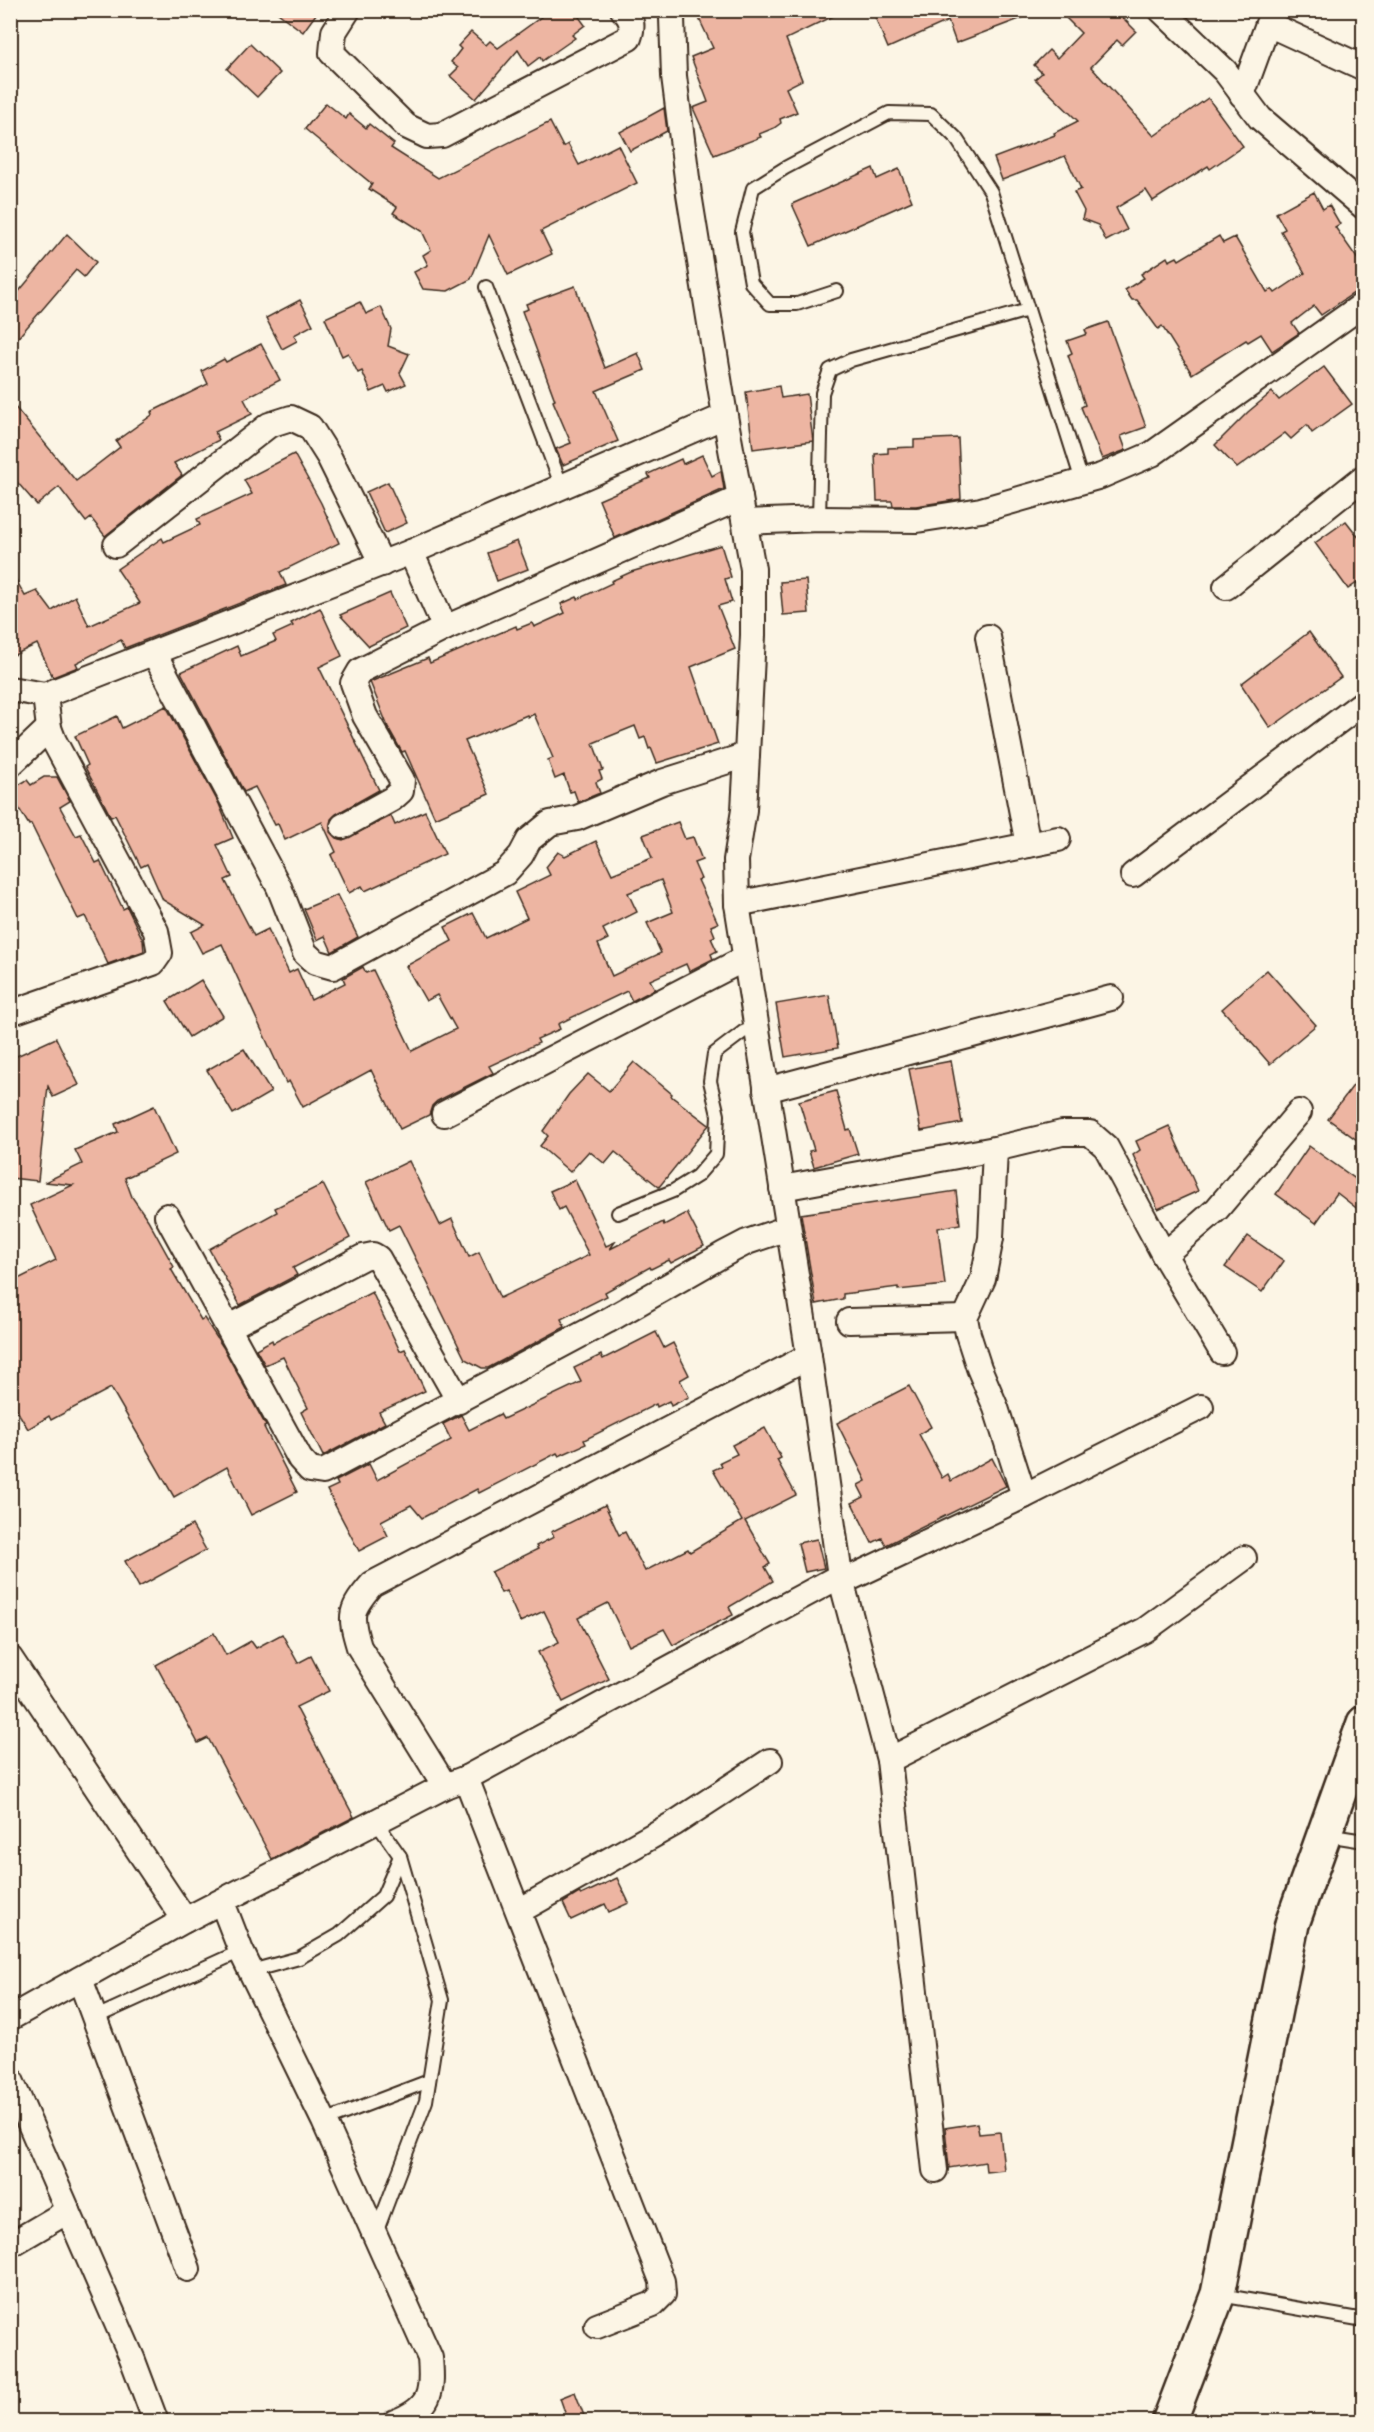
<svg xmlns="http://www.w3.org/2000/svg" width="1374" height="2432" viewBox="0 0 1374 2432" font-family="Pangolin,sans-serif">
<rect width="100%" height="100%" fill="#fcf5e5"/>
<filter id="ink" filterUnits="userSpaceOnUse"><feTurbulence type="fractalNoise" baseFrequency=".0167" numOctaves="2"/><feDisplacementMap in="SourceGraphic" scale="12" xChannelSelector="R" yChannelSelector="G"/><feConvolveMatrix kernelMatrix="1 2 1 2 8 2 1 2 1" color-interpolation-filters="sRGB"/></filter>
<g filter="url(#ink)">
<g fill="#edb5a2" stroke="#3b2a1e" stroke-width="1.5" fill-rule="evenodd">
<polygon points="274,10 319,10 303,32"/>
<polygon points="537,10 574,10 585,25 572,35 575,38 542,61 540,57 528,66 518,50 476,99 450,76 458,68 451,62 461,49 458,46 471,32 486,45 490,41 498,48 541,17"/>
<polygon points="695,10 846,10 786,39 802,80 786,88 797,112 780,119 781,123 774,128 759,134 761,137 714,155 693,108 708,102 691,57 713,48"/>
<polygon points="872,10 1038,10 1038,12 956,43 948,21 888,48"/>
<polygon points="1058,10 1115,10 1136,31 1122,45 1117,40 1091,67 1154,136 1208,98 1243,146 1210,169 1208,166 1153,201 1146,190 1116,208 1127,230 1106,241 1098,225 1082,219 1084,211 1074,192 1081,189 1065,156 1002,180 994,158 1055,135 1054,133 1078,121 1035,79 1042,73 1034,65 1049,50 1057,58 1081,33"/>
<polygon points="250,44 280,73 257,97 227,69"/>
<polygon points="326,103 346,119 349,114 366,128 369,124 394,144 391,148 438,178 550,122 563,147 568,144 579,165 618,145 637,183 541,231 552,254 508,275 489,235 471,279 448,291 423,289 414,272 428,265 423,255 431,250 422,231 393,213 397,207 369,189 372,184 305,129"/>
<polygon points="664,108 667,131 630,151 620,132"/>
<polygon points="873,168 877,179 899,169 912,201 811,246 792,204"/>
<polygon points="1314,192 1323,209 1329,205 1340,224 1335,227 1364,268 1364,286 1321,315 1314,306 1292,323 1299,333 1272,351 1261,334 1248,342 1246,340 1192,374 1162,326 1158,329 1137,300 1132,300 1125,290 1144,278 1141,274 1167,257 1169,261 1177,257 1179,260 1219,236 1223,243 1235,237 1267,292 1272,289 1275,293 1305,273 1281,231 1285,229 1276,213"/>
<polygon points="67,234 96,262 84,277 76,270 10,347 10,302"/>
<polygon points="575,286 605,368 638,353 645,370 596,391 618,441 563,465 556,449 571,443 553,401 555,400 522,311 528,309 526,304"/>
<polygon points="300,300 313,325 294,335 297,341 282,349 266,318"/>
<polygon points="360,302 366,314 381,307 391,329 388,346 409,354 400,373 406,384 388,392 385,386 371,392 362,371 358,373 348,353 342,356 325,318"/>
<polygon points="1108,322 1146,427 1121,436 1126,450 1102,459 1081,407 1085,405 1068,355 1072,353 1067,341 1087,334 1085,330"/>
<polygon points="261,344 280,380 244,399 252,414 215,432 219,440 174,463 182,475 105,536 91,518 86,522 59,487 37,505 10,474 10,401 76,481 120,447 116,441 152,415 151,412 208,384 202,371 224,359 226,362"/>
<polygon points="1324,367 1352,404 1312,433 1307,425 1291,439 1285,433 1237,468 1215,445 1248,412 1272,392 1279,400"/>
<polygon points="779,386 781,398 807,394 813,441 753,449 746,392"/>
<polygon points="958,438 961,499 916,506 893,506 892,501 877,501 875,454 888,453 888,448 914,447 914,440"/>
<polygon points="294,454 321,503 339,543 280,572 286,585 125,648 121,640 76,663 78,667 53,677 37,644 10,657 10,569 25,596 37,591 52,611 75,596 89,626 140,603 117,569 162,538 164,542 200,525 197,519 252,494 244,480"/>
<polygon points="702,455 712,476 721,471 724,489 615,538 599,500 650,478 648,474 681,459 683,464"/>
<polygon points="388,482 407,523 385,533 366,492"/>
<polygon points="1346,521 1364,544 1364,578 1348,589 1315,543"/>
<polygon points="517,541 528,569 497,581 487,553"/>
<polygon points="721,545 731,577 725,579 732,602 718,606 735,649 691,667 718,744 657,763 651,748 649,749 645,737 640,739 635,726 593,743 603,770 599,771 602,779 596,782 600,793 578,802 574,791 570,792 564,775 555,779 548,760 553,758 534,714 528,717 527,715 465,741 489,794 435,818 405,751 402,752 388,727 370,682 428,658 430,663 516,626 517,629 532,623 534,627 565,613 561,604 577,597 578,599 612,583 611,581 631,572"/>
<polygon points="806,580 809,613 783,615 780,582"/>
<polygon points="390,593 406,628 369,646 340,615"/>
<polygon points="320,608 342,656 319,667 379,790 336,814 331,819 330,832 336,838 343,840 391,816 395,825 425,811 445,854 365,891 362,886 349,893 331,855 336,852 322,822 285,840 278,824 275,825 255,787 244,792 181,672 237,646 241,656 276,641 273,635 293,626 291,623"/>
<polygon points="1309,632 1341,677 1270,728 1241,684"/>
<path d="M166,706L219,804L233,838L217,845L232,877L225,880L254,936L268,929L289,973L297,969L311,1000L345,983L343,978L363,967L366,973L373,970L412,1051L456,1029L437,995L426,1001L406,966L452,941L445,927L473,913L486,938L527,918L515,892L550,875L546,867L558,852L565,856L596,841L612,874L652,858L643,835L678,822L685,839L693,837L702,860L694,863L701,879L698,880L718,923L711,926L715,936L711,938L717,951L711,954L713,959L689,971L686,964L650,980L655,989L632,1001L627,991L558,1024L560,1029L537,1039L539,1043L489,1066L493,1073L437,1101L432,1106L429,1115L400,1129L371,1070L303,1107L289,1081L286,1083L222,944L202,953L191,932L205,925L163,900L147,864L141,867L115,815L111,817L85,767L88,765L75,736L117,716L122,728ZM661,880L673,912L647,923L661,953L612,976L598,944L608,939L603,929L637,912L628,893Z"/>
<polygon points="44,777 57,777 70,801 60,807 76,836 81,834 96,863 100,861 123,909 127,907 143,940 144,951 108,964 85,916 78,919 31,824 29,825 10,794 10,790 27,780 31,785"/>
<polygon points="337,895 358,937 332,952 325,936 317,940 304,909"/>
<polygon points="1267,970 1316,1025 1270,1064 1222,1009"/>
<polygon points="201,980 223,1016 189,1037 167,1001"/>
<polygon points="829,995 838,1048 785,1057 776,1004"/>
<polygon points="56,1038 79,1085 53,1097 48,1086 38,1181 10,1178 10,1059"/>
<polygon points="244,1049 271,1092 233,1114 207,1070"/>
<polygon points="951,1061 962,1123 921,1131 909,1069"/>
<polygon points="634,1062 672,1094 671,1096 709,1125 659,1187 615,1152 605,1164 589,1151 570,1172 540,1146 548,1136 543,1131 569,1094 588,1074 609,1091"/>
<polygon points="1364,1071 1364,1145 1328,1119"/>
<polygon points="836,1091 847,1130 850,1129 858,1154 814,1167 809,1151 814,1150 799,1101"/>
<polygon points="154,1106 176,1154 125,1178 132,1197 148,1220 174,1267 171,1269 201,1320 204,1318 223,1347 266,1426 264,1427 297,1492 251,1515 227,1467 174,1497 111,1388 51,1420 49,1416 28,1429 10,1399 10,1283 56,1260 30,1205 73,1185 45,1182 82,1164 75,1150 118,1132 115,1124"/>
<polygon points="1169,1126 1198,1191 1158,1209 1133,1155 1140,1150 1136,1141"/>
<polygon points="1309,1146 1364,1185 1364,1214 1337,1193 1316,1223 1276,1194"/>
<polygon points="409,1161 440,1225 452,1219 469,1257 479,1252 500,1298 589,1255 564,1207 559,1210 550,1191 575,1180 606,1246 615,1242 610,1249 663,1222 664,1225 687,1213 704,1246 671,1263 669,1260 651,1269 650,1267 605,1292 607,1296 561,1319 565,1327 488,1368 482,1368 465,1359 399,1225 389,1230 366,1182"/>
<polygon points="323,1184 350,1238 293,1268 297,1275 240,1305 209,1249 277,1212 275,1208"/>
<polygon points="956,1191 960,1224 938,1228 945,1285 898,1290 898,1287 843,1294 843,1299 816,1304 801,1214"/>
<polygon points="1248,1236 1284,1261 1262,1292 1225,1267"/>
<polygon points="372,1292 400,1351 405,1349 425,1391 379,1412 385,1423 323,1456 301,1412 308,1408 283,1357 265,1365 256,1349 272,1340 273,1343"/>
<polygon points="656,1332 664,1348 673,1343 689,1375 680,1380 689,1397 671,1406 669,1401 657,1407 656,1404 584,1440 586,1444 559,1456 557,1453 479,1493 477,1489 422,1518 411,1505 381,1521 388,1536 359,1551 327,1490 338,1485 336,1481 369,1464 377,1480 451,1440 443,1424 461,1415 469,1430 500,1414 503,1419 581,1382 574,1368 601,1355 603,1359"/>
<polygon points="909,1386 931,1427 919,1434 942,1478 948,1474 951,1481 992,1458 1006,1486 886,1545 882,1538 872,1543 852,1503 864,1497 858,1485 866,1481 837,1423"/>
<polygon points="765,1428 781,1458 777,1460 796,1495 745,1521 770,1564 765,1567 773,1581 729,1607 733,1615 673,1645 664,1629 629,1646 608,1603 578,1618 609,1679 563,1702 538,1652 559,1642 544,1611 520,1622 506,1591 501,1593 491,1572 538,1549 536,1546 554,1537 551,1532 605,1505 619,1535 625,1532 645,1571 688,1549 690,1552 742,1521 713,1470 722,1466 720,1462 737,1454 732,1445"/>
<polygon points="192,1525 206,1550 139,1587 125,1561"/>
<polygon points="817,1539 824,1568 805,1572 798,1543"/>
<polygon points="214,1633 226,1655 251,1641 256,1648 282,1634 298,1663 311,1656 329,1691 296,1707 354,1817 272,1859 208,1738 198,1743 156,1665"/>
<polygon points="617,1878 629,1903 609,1912 605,1904 571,1920 563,1903 579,1893 581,1895"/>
<polygon points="977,2123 979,2134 1000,2132 1004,2170 986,2172 985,2162 949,2168 945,2128"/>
<polygon points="575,2392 586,2421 568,2421 560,2398"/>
</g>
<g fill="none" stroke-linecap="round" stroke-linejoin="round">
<defs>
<g id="lane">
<polyline points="486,287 562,487"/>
<polyline points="837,291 797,304 770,304 751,283 742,232 753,188 785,168 889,113 931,114 956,138 991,192 1082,481"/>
<polyline points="819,519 822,393 830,370 851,360 1028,310"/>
<polyline points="618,1213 673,1191 697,1176 716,1154 718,1115 710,1081 714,1054 743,1032 755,1027"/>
<polyline points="1326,1835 1364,1841"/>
<polyline points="251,1971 299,1958 339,1935 383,1896 400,1856"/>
<polyline points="94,2018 241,1951"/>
<polyline points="324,2121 429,2081"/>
<polyline points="376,2233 426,2101 442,2000 400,1856 376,1822"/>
<polyline points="1220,2295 1364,2320"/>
</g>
<g id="street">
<path d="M348,10L334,32L332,53L406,126L427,136L442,135L629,38C633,27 633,19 623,10"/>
<polyline points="675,10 672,18 674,76 689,194 725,416 753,569 753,635 747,755 744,810 736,860 737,904 809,1356 840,1576 889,1760 935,2170"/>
<polyline points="1161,10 1225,71 1260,118 1364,207"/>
<polyline points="1268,24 1364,68"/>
<polyline points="1242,95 1273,10"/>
<polyline points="745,522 819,519 917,520 981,510 1101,476 1152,454 1364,304"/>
<polyline points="116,545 269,425 291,418 310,427 329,457 382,564"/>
<polyline points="411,552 445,628"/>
<polyline points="1226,587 1364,477"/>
<polyline points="988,637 1028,845"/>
<polyline points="154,653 279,887 305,953 315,962 333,967 505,873 521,855 529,840 550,823 577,818 662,782 747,755"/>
<polyline points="10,689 45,695 411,552 725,416"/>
<polyline points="10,765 49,728"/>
<polyline points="343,826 392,799 401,791 402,780 365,716 353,683 360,671 445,628 740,498"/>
<polyline points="1133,875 1364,702"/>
<polyline points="737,904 1058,839"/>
<polyline points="10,1013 153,963 160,953 156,931 54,741 49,728 45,695"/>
<polyline points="766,1090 1111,998"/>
<polyline points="444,1114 744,959"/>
<polyline points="782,1188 995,1149 1062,1133 1090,1133 1106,1147 1164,1255 1217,1209 1299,1112"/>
<polyline points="167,1216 300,1459 310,1470 323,1472 607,1321 724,1254 747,1242 788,1228"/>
<polyline points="1164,1255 1222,1352"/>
<polyline points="849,1321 965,1318"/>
<polyline points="229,1327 363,1257 373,1255 378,1258 459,1401"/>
<polyline points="1024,1496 1201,1407"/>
<polyline points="842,1582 1024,1496 996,1408 979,1368 968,1334 965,1318 983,1279 991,1238 995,1149"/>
<polyline points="10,1658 185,1920"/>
<polyline points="889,1760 1145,1630 1244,1558"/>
<polyline points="466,1778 662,2281 663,2294 653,2304 597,2326"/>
<path d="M445,1786L359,1647C349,1614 350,1610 372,1584L809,1356"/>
<path d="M222,1902L241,1951L324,2121L430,2358C433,2393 431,2408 395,2422"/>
<polyline points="519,1911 675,1823 770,1761"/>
<polyline points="80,1979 188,2269"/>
<polyline points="10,2018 185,1920 445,1786 466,1778 840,1576"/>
<polyline points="10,2078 132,2358 156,2422"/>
<polyline points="10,2245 68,2211"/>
</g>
<polyline id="secondary" points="1169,2422 1218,2294 1292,1924 1364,1723"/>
</defs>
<use href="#lane" stroke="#3b2a1e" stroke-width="16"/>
<use href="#street" stroke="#3b2a1e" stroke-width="28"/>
<use href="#secondary" stroke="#3b2a1e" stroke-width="38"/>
<use href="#lane" stroke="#fcf5e5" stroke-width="12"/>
<use href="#street" stroke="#fcf5e5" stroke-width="24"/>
<use href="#secondary" stroke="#fcf5e5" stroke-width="33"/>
</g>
</g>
<rect width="1374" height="2432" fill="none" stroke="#fcf5e5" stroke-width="36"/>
<rect x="18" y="18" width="1338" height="2396" fill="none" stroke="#3b2a1e" stroke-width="2" filter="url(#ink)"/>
</svg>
